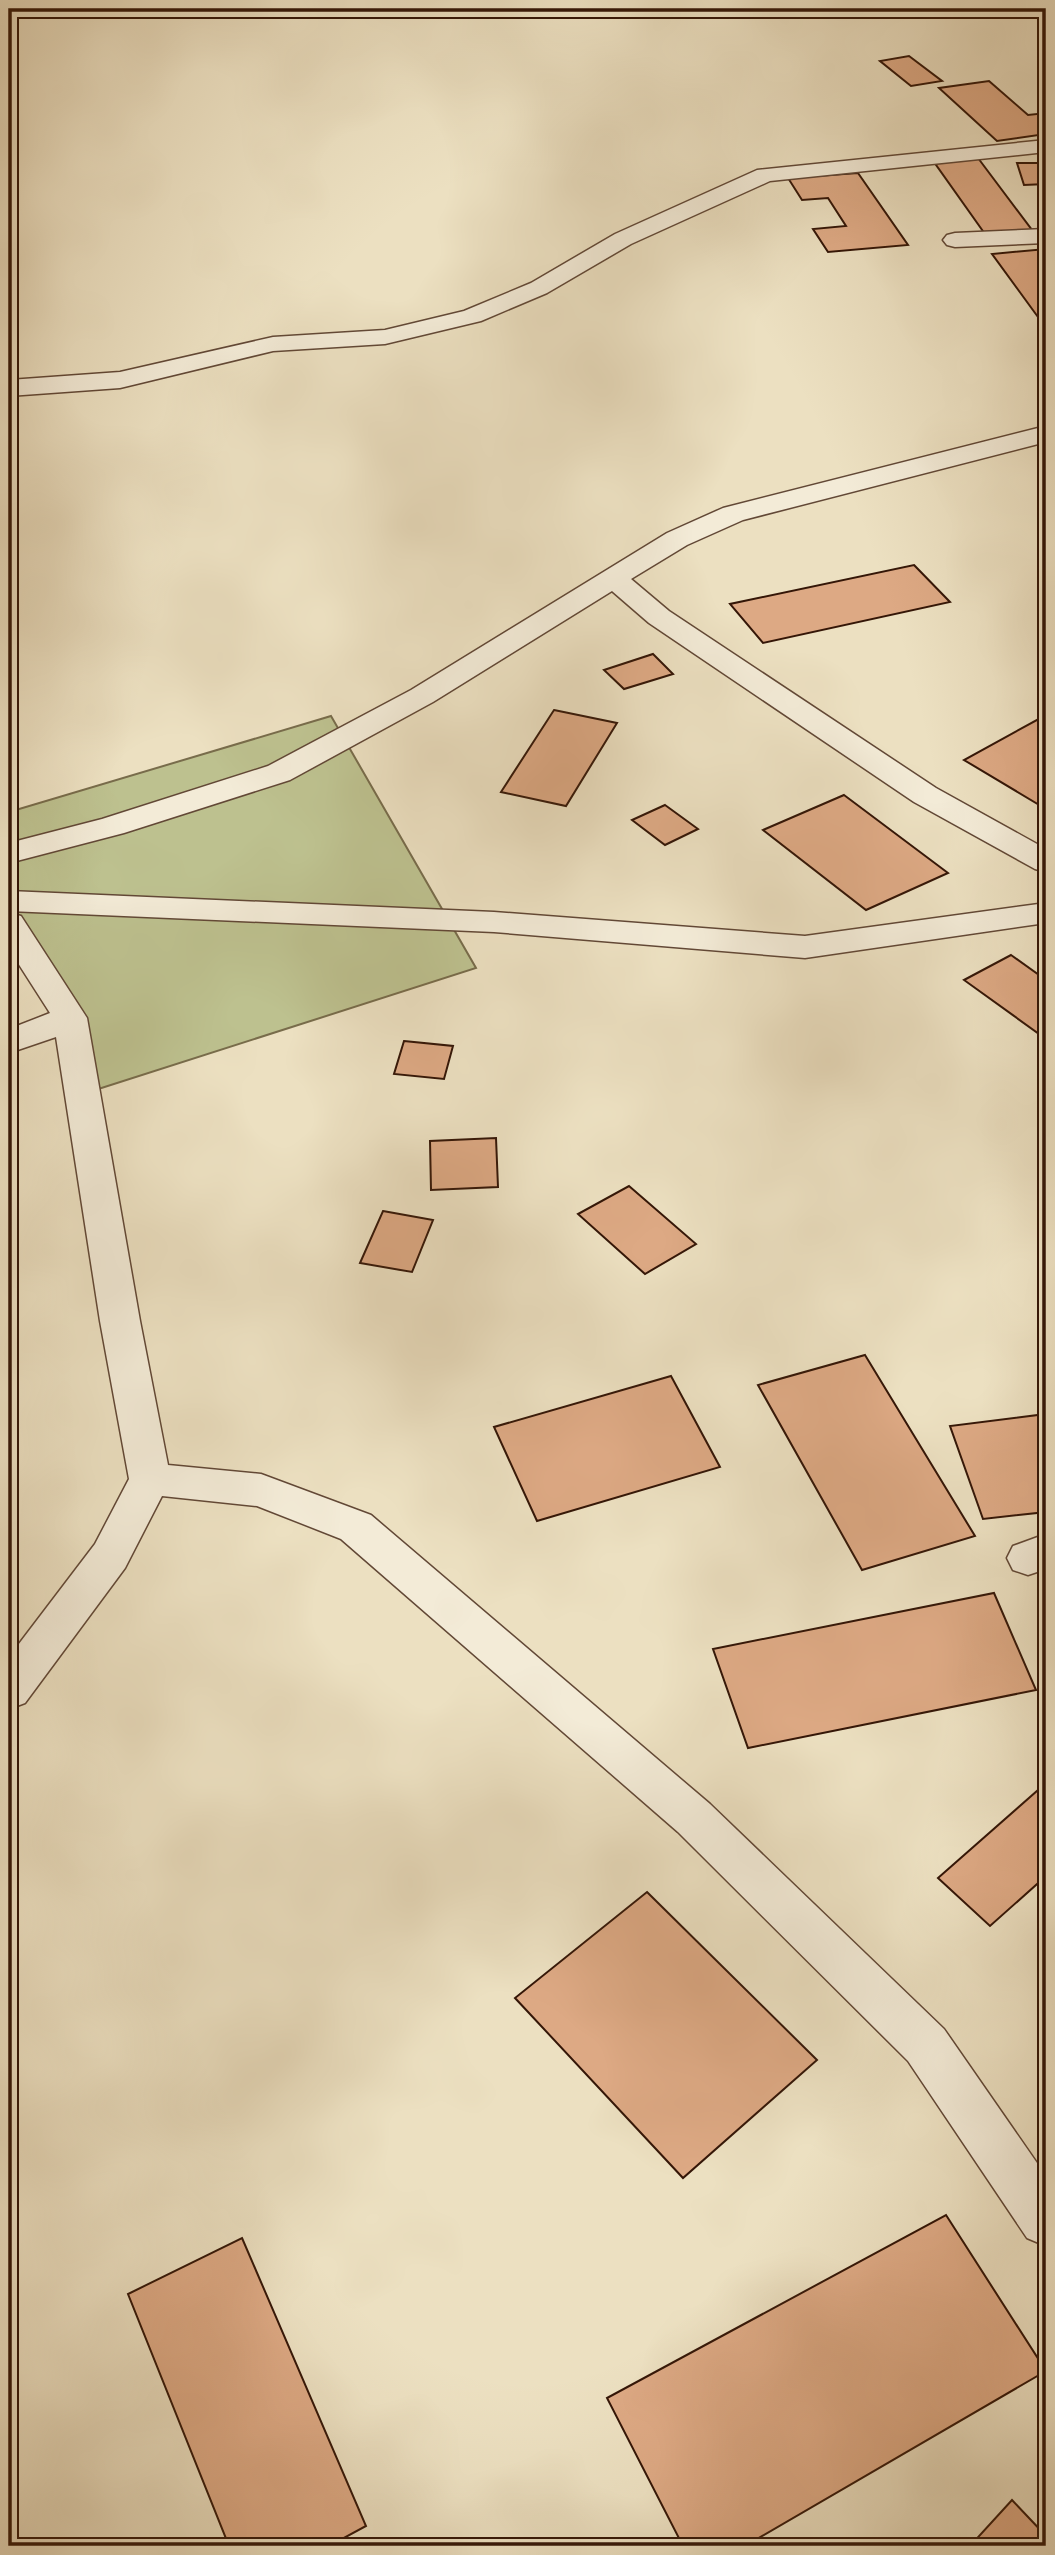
<svg xmlns="http://www.w3.org/2000/svg" width="1055" height="2555" viewBox="0 0 1055 2555" font-family="'Old Standard TT',serif">
<rect width="100%" height="100%" fill="#ece0c1"/>
<filter id="stains"><feTurbulence type="fractalNoise" baseFrequency=".00286" numOctaves="4"/><feColorMatrix values="0 0 0 0 .2 0 0 0 0 .09 0 0 0 0 .02 0 0 0 .5 -.17"/></filter>
<radialGradient id="worn" r=".72"><stop offset=".6" stop-color="#630" stop-opacity="0"/><stop offset="1" stop-color="#630" stop-opacity=".3"/></radialGradient>
<polygon fill="#bdc18f" stroke="#786c4b" stroke-width="2" points="331,716 476,968 89,1092 9,919 9,812"/>
<g fill="#dda984" stroke="#341607" stroke-width="2">
<polygon points="909,56 942,81 911,86 880,61"/>
<polygon points="989,81 1028,115 1046,113 1046,134 997,141 939,88"/>
<polygon points="978,158 1032,230 985,234 934,162"/>
<polygon points="1017,163 1046,163 1046,184 1024,185"/>
<polygon points="858,173 908,245 828,252 813,229 846,226 828,198 802,200 788,178"/>
<polygon points="1046,249 1046,328 992,254"/>
<polygon points="914,565 950,602 763,643 730,604"/>
<polygon points="653,654 673,674 624,689 604,670"/>
<polygon points="554,710 617,723 566,806 501,792"/>
<polygon points="1046,715 1046,809 964,760"/>
<polygon points="844,795 948,873 866,910 763,830"/>
<polygon points="665,805 698,829 665,845 632,820"/>
<polygon points="1011,955 1046,980 1046,1039 964,980"/>
<polygon points="404,1041 453,1046 444,1079 394,1074"/>
<polygon points="496,1138 498,1187 431,1190 430,1141"/>
<polygon points="629,1186 696,1244 645,1274 578,1214"/>
<polygon points="383,1211 433,1220 412,1272 360,1263"/>
<polygon points="865,1355 975,1536 862,1570 758,1385"/>
<polygon points="671,1376 720,1467 537,1521 494,1427"/>
<polygon points="1046,1414 1046,1512 983,1519 950,1426"/>
<polygon points="994,1593 1036,1690 748,1748 713,1649"/>
<polygon points="1046,1783 1046,1876 990,1926 938,1878"/>
<polygon points="647,1892 817,2060 683,2178 515,1998"/>
<polygon points="946,2215 1046,2371 745,2546 683,2546 607,2398"/>
<polygon points="242,2238 366,2526 329,2546 229,2546 128,2294"/>
<polygon points="1012,2500 1046,2536 1046,2546 970,2546"/>
</g>
<g fill="none" stroke-linecap="round" stroke-linejoin="round">
<defs>
<g id="minor">
<polygon points="1046,140 1046,152 770,181 631,244 547,293 481,321 385,344 273,351 120,388 9,396 9,380 120,372 273,337 385,330 464,311 531,283 615,234 757,170"/>
<polygon points="1046,229 1046,243 955,247 947,245 943,240 947,235 955,233"/>
<polygon points="1046,426 1046,442 743,520 687,545 631,579 669,611 936,788 1046,849 1046,872 1035,869 914,802 649,623 612,591 433,702 290,780 124,833 9,863 9,843 102,819 268,766 411,690 667,533 723,508"/>
<polygon points="9,891 494,912 805,936 1046,903 1046,923 805,958 494,932 9,911"/>
<polygon points="9,913 21,916 87,1018 140,1321 168,1465 261,1474 371,1515 710,1804 944,2029 1046,2176 1046,2246 1027,2238 908,2061 678,1832 341,1539 257,1506 162,1496 125,1568 25,1703 9,1709 9,1657 95,1544 129,1479 100,1321 56,1037 9,1053 9,1029 50,1013 9,949"/>
<polygon points="1046,1534 1046,1569 1028,1575 1013,1570 1007,1558 1013,1546"/>
</g>
</defs>
<use href="#minor" stroke="#624836" stroke-width="3"/>
<use href="#minor" fill="#f3ebd7" fill-rule="evenodd"/>
</g>
<rect width="1055" height="2555" fill="none" stroke="#ece0c1" stroke-width="35"/>
<rect x="10" y="10" width="1034" height="2534" fill="none" stroke="#341607" stroke-width="3.5"/>
<rect x="18" y="18" width="1020" height="2520" fill="none" stroke="#341607" stroke-width="2"/>
<rect width="100%" height="100%" filter="url(#stains)"/>
<rect width="100%" height="100%" fill="url(#worn)"/>
</svg>
